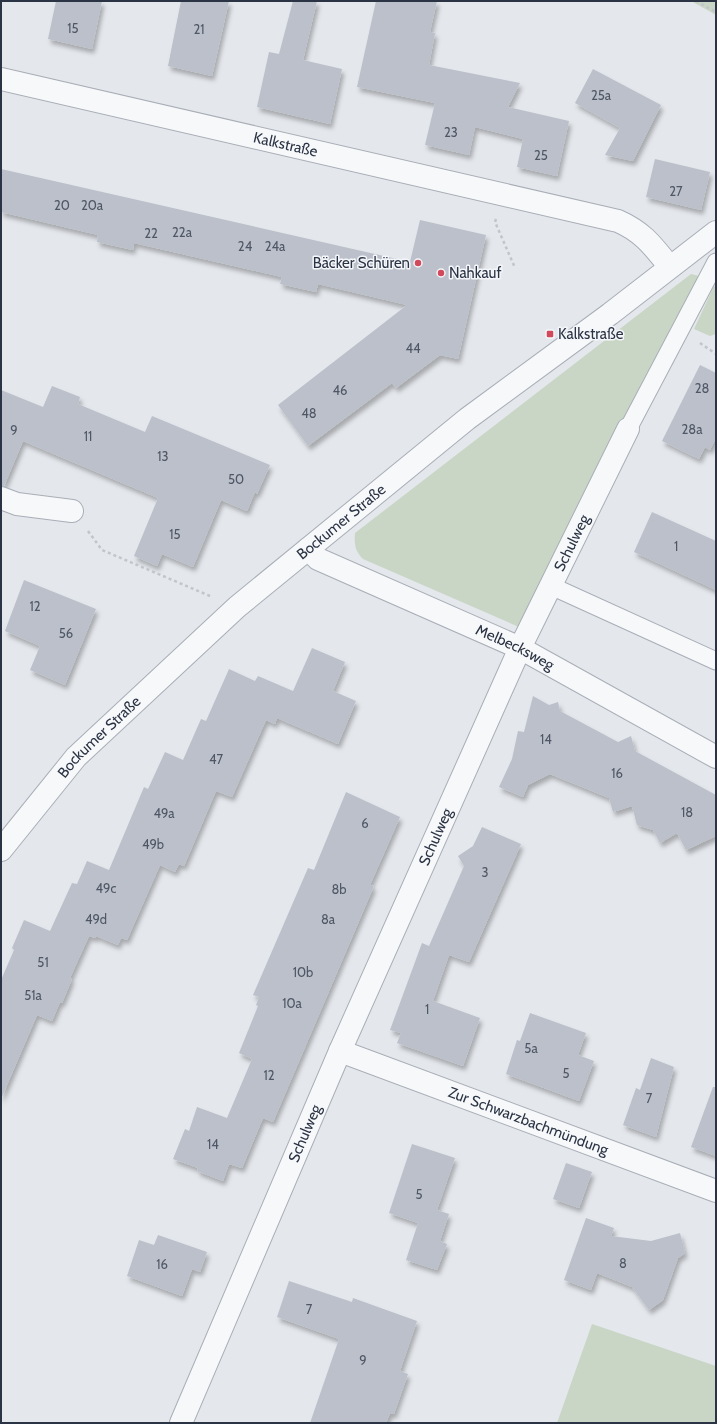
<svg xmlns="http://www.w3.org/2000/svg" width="717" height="1424" viewBox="0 0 717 1424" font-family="Cabin,sans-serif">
<defs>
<filter id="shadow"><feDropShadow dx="2.5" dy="4.5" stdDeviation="2" flood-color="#0004"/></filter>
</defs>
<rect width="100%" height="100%" fill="#e4e7ec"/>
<g fill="#c9d6c5">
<polygon points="691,1 716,1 716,15"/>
<path d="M691,274L703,277L519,627L363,559C355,551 354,544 355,533Z"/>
<polygon points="714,286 716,286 716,334 710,336 694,329"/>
<polygon points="592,1324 716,1366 716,1423 557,1423"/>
</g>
<g fill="#bbc0ca" filter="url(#shadow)">
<polygon points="56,1 102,1 92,49 48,39"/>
<polygon points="181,1 229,1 212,76 168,66"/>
<polygon points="293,1 317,1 303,60 342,69 330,124 257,107 269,52 279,54"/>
<polygon points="376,1 437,1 430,32 435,33 429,65 520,83 508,107 569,121 557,176 517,167 523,139 475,127 469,155 425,145 435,103 357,87"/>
<polygon points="593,69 661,105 633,161 605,155 620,128 575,103"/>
<polygon points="655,159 710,172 701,210 646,197"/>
<polygon points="1,169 410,262 420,220 486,235 458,359 440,355 396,388 392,383 308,446 278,405 407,305 318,284 316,292 280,284 282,277 134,243 133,250 97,242 98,235 1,212"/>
<polygon points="700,365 716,373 716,438 710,450 705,447 699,459 662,441"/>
<polygon points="52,386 80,397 78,404 145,432 152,416 270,465 257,494 255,492 247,511 221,500 193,567 162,554 157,566 134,556 158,498 23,441 4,486 1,486 1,390 43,407"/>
<polygon points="652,512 716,541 716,590 634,552"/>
<polygon points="24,580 96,609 65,685 30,670 40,646 5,631"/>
<polygon points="312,648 345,662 333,691 356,701 338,744 277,718 275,724 266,720 232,797 216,791 184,866 179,864 175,872 160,865 127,940 121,938 118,945 96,936 95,938 89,936 70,978 72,979 62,1003 60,1002 52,1021 37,1015 1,1099 1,980 14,950 12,948 24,920 50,931 72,883 77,884 87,861 109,870 144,787 148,789 165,752 183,760 201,719 206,721 229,669 255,681 258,676 293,691"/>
<polygon points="533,696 549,705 558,702 560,711 618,742 631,736 635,751 716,795 716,836 686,850 677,833 660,843 653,830 637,825 632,806 613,812 609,798 550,774 528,785 523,797 499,787 512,759 518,731 524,732"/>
<polygon points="346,792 400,817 370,885 374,886 273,1122 263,1118 242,1168 229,1164 223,1181 197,1171 198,1168 173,1159 185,1129 189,1131 197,1107 227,1118 252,1059 239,1053 258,1006 256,1005 259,997 253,995 308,868 314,870"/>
<polygon points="482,827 521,844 469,962 449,955 433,1001 480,1018 463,1066 397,1043 401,1033 390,1030 422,943 429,946 464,866 458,856 473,846"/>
<polygon points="530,1013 586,1033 578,1055 594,1061 579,1101 506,1074 517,1040 520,1041"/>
<polygon points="651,1058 674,1067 656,1137 623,1125 636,1088 640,1090"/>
<polygon points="713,1087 716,1087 716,1156 691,1147"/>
<polygon points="412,1144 455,1158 437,1210 449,1214 440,1241 447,1244 437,1270 406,1260 418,1223 389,1213"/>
<polygon points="566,1163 592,1172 579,1208 553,1199"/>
<polygon points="586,1218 614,1228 611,1236 651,1241 680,1233 685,1253 678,1258 663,1300 649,1310 632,1287 597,1273 591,1290 564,1280"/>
<polygon points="158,1235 207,1252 200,1272 192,1269 182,1296 127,1276 139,1240 154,1245"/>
<polygon points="289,1281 352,1302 353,1298 417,1321 400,1371 408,1374 394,1414 390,1413 386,1423 310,1423 339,1339 277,1317"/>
</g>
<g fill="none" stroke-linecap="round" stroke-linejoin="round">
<defs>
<g id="service">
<polyline points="628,429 716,262"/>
<polyline points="549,585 716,661"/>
</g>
<g id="minor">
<path id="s1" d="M1,79L618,221C643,232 653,246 669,266"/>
<polyline points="1,498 17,504 72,511"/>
<path id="s2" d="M308,549L318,559L520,648L716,757"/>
<path id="s3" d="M1,850L76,757L237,607L467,419L610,314L716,232"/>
<path id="s4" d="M340,1051L716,1191"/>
<path id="s5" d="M181,1423L340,1051L520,648L628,429"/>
</g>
</defs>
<use href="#service" stroke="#a9aeb7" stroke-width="19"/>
<use href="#minor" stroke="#a9aeb7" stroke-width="24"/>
<g stroke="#c2c5cb" stroke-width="2.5" stroke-dasharray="3 3" stroke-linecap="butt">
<polyline points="696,1 716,12"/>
<polyline points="496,219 495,222 515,268"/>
<polyline points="700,343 716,354"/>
<polyline points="88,531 102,550 210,596"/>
</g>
<use href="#service" stroke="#f7f8fa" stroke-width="17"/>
<use href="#minor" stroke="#f7f8fa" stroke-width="22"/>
</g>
<g fill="#d1495b" stroke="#f4f6f9" stroke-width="1.5">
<circle cx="418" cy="263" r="4"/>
<circle cx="441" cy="273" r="4"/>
<rect x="546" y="330" width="8" height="8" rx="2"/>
</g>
<g text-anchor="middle" stroke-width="3" stroke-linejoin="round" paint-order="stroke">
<g font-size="13" fill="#4f5766">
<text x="73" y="33">15</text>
<text x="199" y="34">21</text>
<text x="601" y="100">25a</text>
<text x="451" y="137">23</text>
<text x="541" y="160">25</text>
<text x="676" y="196">27</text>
<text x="62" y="210">20</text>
<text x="92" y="210">20a</text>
<text x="182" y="237">22a</text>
<text x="151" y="238">22</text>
<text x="245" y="251">24</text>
<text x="275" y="251">24a</text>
<text x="413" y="353">44</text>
<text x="702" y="393">28</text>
<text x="340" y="395">46</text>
<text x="309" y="418">48</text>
<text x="692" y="434">28a</text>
<text x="14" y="435">9</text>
<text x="88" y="441">11</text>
<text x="163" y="461">13</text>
<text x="236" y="484">50</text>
<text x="175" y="539">15</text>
<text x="676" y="551">1</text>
<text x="35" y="611">12</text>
<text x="66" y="638">56</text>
<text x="546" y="744">14</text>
<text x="216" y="764">47</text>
<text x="617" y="778">16</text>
<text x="687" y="817">18</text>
<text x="164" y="818">49a</text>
<text x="365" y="828">6</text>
<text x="153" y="849">49b</text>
<text x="485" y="877">3</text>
<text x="106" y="893">49c</text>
<text x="339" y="894">8b</text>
<text x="96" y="924">49d</text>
<text x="328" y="924">8a</text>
<text x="43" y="967">51</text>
<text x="303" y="977">10b</text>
<text x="33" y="1000">51a</text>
<text x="292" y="1008">10a</text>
<text x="427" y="1014">1</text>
<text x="531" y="1053">5a</text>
<text x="566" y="1078">5</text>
<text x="269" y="1080">12</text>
<text x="649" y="1103">7</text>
<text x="213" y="1149">14</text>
<text x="419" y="1199">5</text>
<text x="623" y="1268">8</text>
<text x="162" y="1269">16</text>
<text x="309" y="1314">7</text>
<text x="363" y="1365">9</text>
</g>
<g font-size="15" fill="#2b3445" stroke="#f4f6f9">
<text dy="5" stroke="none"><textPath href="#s1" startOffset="292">Kalkstraße</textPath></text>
<text dy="5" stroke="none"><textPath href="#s3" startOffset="474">Bockumer Straße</textPath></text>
<text dy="5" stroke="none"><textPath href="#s5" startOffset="963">Schulweg</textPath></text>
<text dy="5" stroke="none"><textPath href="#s2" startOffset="230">Melbecksweg</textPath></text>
<text dy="5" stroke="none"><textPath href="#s3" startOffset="150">Bockumer Straße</textPath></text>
<text dy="5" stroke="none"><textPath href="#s5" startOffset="639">Schulweg</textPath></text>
<text dy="5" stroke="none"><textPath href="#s4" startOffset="201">Zur Schwarzbachmündung</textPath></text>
<text dy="5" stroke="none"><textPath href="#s5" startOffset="315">Schulweg</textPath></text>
</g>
<g font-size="15" fill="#2b3445" stroke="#f4f6f9" text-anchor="start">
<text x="410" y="268" text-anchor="end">Bäcker Schüren</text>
<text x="449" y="278">Nahkauf</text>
<text x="558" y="339">Kalkstraße</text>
</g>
</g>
<rect width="717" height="1424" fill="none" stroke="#2b3445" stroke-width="4"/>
</svg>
